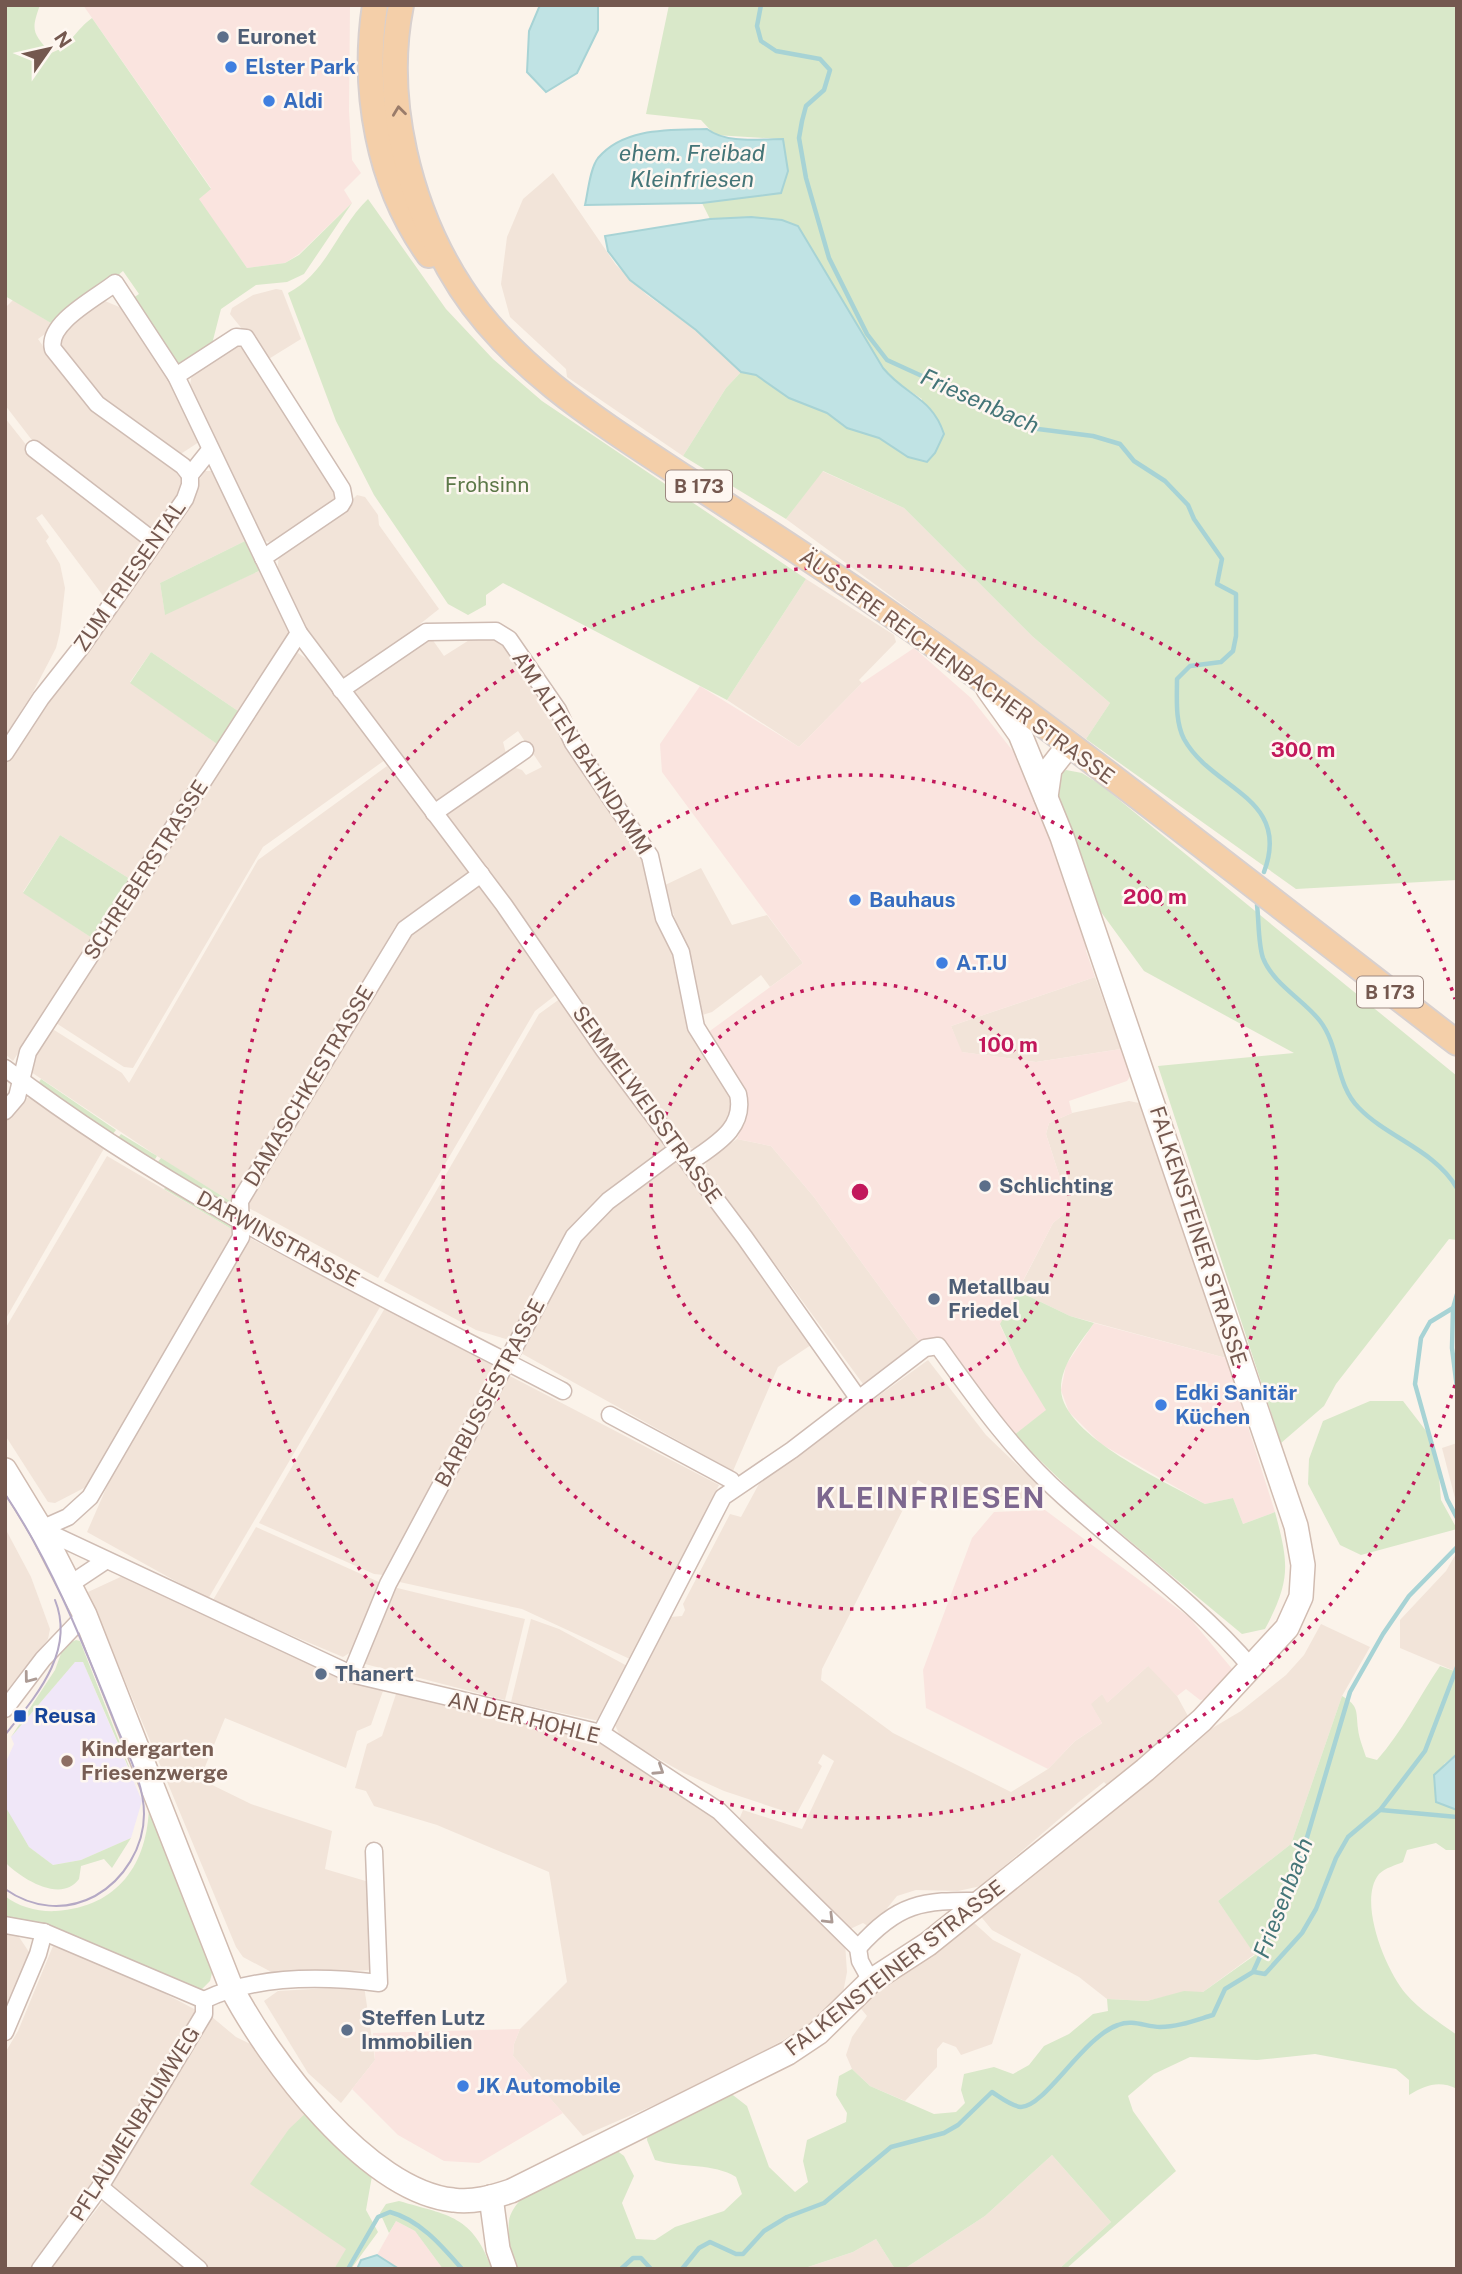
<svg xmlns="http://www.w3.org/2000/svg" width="1462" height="2274" viewBox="0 0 1462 2274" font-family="'Public Sans',sans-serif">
<rect width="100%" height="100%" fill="#fbf3ea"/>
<g fill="#f2e4d9">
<polygon points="553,173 616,265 647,295 696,330 741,372 726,388 683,456 567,377 566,369 510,317 501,284 507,237 523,199"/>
<polygon points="276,289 282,290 301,339 267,360 230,314 232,308 253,295"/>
<polygon points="13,300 56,326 38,339 47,352 179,470 185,482 184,493 157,533 150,533 35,444 5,405 5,308"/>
<polygon points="105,301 124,309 161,361 199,442 176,457 112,413 55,348 57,333 96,302"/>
<polygon points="234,343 244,348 341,495 334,504 282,539 270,542 259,540 190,386 192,372"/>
<polygon points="5,418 31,451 143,539 146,546 107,601 42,514 36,518 49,537 46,541 60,564 65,588 60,632 56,648 32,694 5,736"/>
<polygon points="205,471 212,471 245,541 160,583 165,614 259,571 289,633 238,711 151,652 130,682 217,744 130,879 60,835 23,892 92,938 13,1061 5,1054 5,764 31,722 107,621"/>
<polygon points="822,471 904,508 1032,636 1110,703 1086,739 786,519"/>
<polygon points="357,495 365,497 378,515 379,525 439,609 420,624 415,634 353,677 343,676 300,619 277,573 279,555 344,508"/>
<polygon points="806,579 894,635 896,642 859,680 862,683 799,747 727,700"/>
<polygon points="474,637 495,638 502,644 550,706 561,738 634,836 647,860 675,950 695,1040 734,1097 730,1123 696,1149 689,1148 446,818 447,813 510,766 522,770 526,775 542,767 518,731 503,742 507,757 444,800 435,801 353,692 355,687 419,641 432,639 444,656"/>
<polygon points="298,653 308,660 385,760 263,847 133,1068 124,1067 56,1023 292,655"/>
<polygon points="387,766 424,814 428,815 469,873 395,927 235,1198 230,1201 157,1156 31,1072 36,1053 51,1028 122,1073 129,1083 258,860"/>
<polygon points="701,868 732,925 767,915 803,963 770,987 761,975 712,1012 699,1016 687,951 663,886"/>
<polygon points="477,884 557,994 535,1011 378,1278 245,1206 404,937"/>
<polygon points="1095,977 1121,1049 1036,1062 961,1052 951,1026"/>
<polygon points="561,998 666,1148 594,1202 571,1227 509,1340 476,1330 384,1281 539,1014"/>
<polygon points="23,1097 40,1100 106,1145 5,1320 5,1119"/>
<polygon points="1129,1101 1139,1103 1226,1358 1070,1316 1018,1291 1053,1223 1070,1209 1046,1134 1049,1123 1072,1113"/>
<polygon points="737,1139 771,1146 814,1197 919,1341 863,1384 705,1168 707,1159"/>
<polygon points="107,1156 235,1231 235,1235 86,1487 55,1503 48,1502 5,1435 5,1329"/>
<polygon points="677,1160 811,1345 778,1367 733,1471 519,1352 589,1225 604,1211"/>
<polygon points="248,1237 380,1307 208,1599 87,1532 126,1443"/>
<polygon points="385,1308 496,1367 389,1572 384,1575 374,1574 259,1523"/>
<polygon points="928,1360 986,1435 1037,1484 1023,1499 1005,1496 985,1499 964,1509 918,1480 822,1669 821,1680 893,1733 1011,1792 1048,1769 1075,1741 1102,1723 1090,1704 1102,1694 1108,1702 1149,1665 1177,1696 1189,1718 1108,1786 1104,1782 1079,1802 981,1886 958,1891 916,1890 897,1896 871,1928 863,1923 848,1930 738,1822 743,1810 802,1829 834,1761 823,1754 818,1763 822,1766 796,1815 724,1791 684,1773 621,1738 615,1725 670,1617 682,1616 685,1610 683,1604 730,1514 741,1517 760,1482"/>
<polygon points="508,1375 719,1485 632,1660 522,1609 395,1581"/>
<polygon points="1457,1443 1457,1506 1442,1448"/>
<polygon points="256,1527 379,1582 351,1652 343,1657 215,1603 213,1600"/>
<polygon points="5,1528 31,1577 50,1629 48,1639 6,1694"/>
<polygon points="1457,1552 1457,1672 1400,1648 1400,1620 1446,1571"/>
<polygon points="127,1574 202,1614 383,1691 371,1725 357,1731 346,1768 225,1718 200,1779 251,1804 332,1831 325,1869 369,1882 371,1970 277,1975 243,1957 236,1947 88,1592"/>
<polygon points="393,1587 525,1619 505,1700 365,1664 365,1653"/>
<polygon points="531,1619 559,1629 629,1667 599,1721 511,1702"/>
<polygon points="1321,1624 1370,1647 1342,1696 1291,1844 1218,1901 1255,1954 1203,1992 1184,1992 1147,2001 1107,1999 1079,1977 992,1930 978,1913 1209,1730 1241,1711 1286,1675 1304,1655"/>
<polygon points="396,1694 591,1738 626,1755 700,1804 845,1943 847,1972 843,1993 807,2027 705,2083 583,2136 513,2056 514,2044 520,2029 567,1982 549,1872 437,1825 374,1806 366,1791 355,1788 367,1744 382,1736"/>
<polygon points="972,1921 993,1940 1021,1954 992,2044 961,2055 956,2047 943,2042 937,2049 937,2067 905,2101 870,2086 852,2069 846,2055 852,2037 867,2016 858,2005 870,1991"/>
<polygon points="5,1931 17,1934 29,1952 28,1963 5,2017"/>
<polygon points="53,1946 128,1974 196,2010 90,2191 70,2220 30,2269 5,2269 5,2053 18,2031"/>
<polygon points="364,1986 375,2060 341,2103 308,2073 264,2001 278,1991"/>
<polygon points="212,2017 236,2037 265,2051 309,2110 251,2184 347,2249 334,2269 209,2269 110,2189"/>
<polygon points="1052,2155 1111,2222 1059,2269 904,2269 985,2216"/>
<polygon points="104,2200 191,2269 50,2269"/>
<polygon points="876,2239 895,2269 802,2269 853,2252"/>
</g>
<g fill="#fae4df">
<polygon points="83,5 350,5 349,111 352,160 361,173 344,190 352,203 299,254 285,263 247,268 198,199 211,188"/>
<polygon points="914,648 971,698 1016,755 1036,800 1086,941 1086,951 1095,977 951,1026 962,1052 1036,1062 1121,1049 1131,1075 1127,1081 1069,1101 1072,1113 1049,1123 1046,1134 1070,1209 1053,1223 1000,1325 1020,1367 1047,1410 1014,1435 939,1340 919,1341 814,1197 771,1146 737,1139 748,1111 744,1095 703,1036 803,963 662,772 660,744 700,686 799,747 862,683"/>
<polygon points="1094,1323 1226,1358 1275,1512 1243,1524 1233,1498 1205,1504 1101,1444 1069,1412 1061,1390 1066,1365"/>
<polygon points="1045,1510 1189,1617 1233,1670 1209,1699 1200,1700 1186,1689 1177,1696 1148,1666 1107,1703 1102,1694 1091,1704 1102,1723 1075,1741 1048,1769 926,1708 923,1670 972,1538 994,1512"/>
<polygon points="520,2029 514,2044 513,2056 563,2113 479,2163 444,2161 398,2135 352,2089 375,2060 373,2033"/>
<polygon points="396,2221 415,2231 443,2269 399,2269 377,2255"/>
</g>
<polygon fill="#f0e7f8" points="75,1662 83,1662 142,1801 131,1838 81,1860 53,1865 29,1847 6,1810 5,1764 14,1744 11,1737"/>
<g fill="#d9e8c9">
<path d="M5,5H40C31,30 32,33 51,53C71,46 76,29 92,18L211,189L199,199L247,268L285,263L299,255L352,203L304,274L287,282L256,285L221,309L212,344L181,365L173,359L133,298L139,294L123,271L56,326L5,296Z"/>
<polygon points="669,5 1457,5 1457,880 1296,889 1086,739 1110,703 1032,636 904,508 823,471 786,519 683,456 726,388 741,372 756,375 789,398 827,413 847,428 879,438 908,457 922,399 893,380 883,368 798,226 751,217 710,219 702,203 781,193 783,139 715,135 701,120 646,114"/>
<path d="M368,199L446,309L493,359L542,401L806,579L727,700L503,583L486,595V605L468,615L448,604L374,495L336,421L288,293C327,273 337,229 368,199Z"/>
<polygon points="245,541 259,571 165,615 160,583"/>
<polygon points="151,652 238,711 217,744 130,683"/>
<polygon points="1066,770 1082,773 1101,785 1457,1076 1457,1240 1449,1239 1336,1384 1324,1406 1281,1443 1158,1066 1294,1053 1144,971 1101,912 1055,791 1056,778"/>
<polygon points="60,835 130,879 92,938 23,893"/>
<polygon points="41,1079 116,1130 112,1135 36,1087"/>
<polygon points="121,1134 157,1156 154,1161 150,1162 118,1138"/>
<polygon points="161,1158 230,1201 235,1198 227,1207 157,1163"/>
<polygon points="168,1185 231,1224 235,1231 164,1189"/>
<path d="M1018,1291L1070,1316L1094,1323C1081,1342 1060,1365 1061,1390C1063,1436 1168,1483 1205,1504L1233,1498L1243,1524L1275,1512C1289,1564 1291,1580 1265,1629L1242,1634L1083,1502L1014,1435L1046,1410L1020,1367L1000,1324Z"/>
<polygon points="1370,1401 1403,1401 1430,1436 1438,1465 1441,1500 1457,1529 1361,1555 1340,1545 1308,1484 1309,1459 1323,1421"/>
<polygon points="76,1640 80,1641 137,1787 83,1662 75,1662 11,1737 55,1670 64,1645"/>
<path d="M1440,1666L1457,1672V1754L1444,1764L1436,1802L1457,1810V1850H1446L1436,1843L1407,1850L1403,1862C1396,1865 1385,1868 1379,1874C1357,1901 1386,1971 1406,1994C1420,2010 1440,2023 1457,2035V2089C1439,2080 1426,2085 1409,2095V2080L1396,2069L1315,2054L1257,2060L1190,2057L1154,2074L1128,2096L1133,2111L1176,2171L1066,2269H1059L1111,2222L1052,2155L985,2216L904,2269H895L876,2239L853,2252L802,2269H515C512,2253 507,2237 509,2221C514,2188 584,2161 611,2146L624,2156L634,2176L622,2203L636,2239L655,2240L675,2227L724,2211L742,2194L736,2177C714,2163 681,2168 655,2160L647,2140L648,2128L729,2092L747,2106L769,2167L795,2192L808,2182L803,2161L807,2140L846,2122L847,2113L836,2095L839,2076L852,2069L870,2086L934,2114L956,2112L965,2103L961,2090L964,2074L994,2067L1013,2074L1029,2065L1044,2046L1069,2034L1093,2014L1108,2011L1107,1999L1147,2001L1184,1991L1203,1992L1255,1955L1218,1901L1291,1844L1342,1696C1359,1706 1356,1711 1358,1729C1359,1738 1363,1748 1366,1757L1377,1760C1402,1732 1419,1697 1440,1666Z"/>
<path d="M149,1805L213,1969L210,1981L201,1990L64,1931L5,1918V1896C18,1907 39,1912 56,1911C118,1907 148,1864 149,1805Z"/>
<path d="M5,1806L29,1847L53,1865L81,1860L131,1838L112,1868L104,1859L81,1866L79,1879C61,1904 20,1878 5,1862Z"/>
<polygon points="309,2110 351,2159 372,2176 366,2210 378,2232 351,2269 334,2269 346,2249 250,2184 289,2129"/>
<path d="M399,2201C450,2216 472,2215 492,2269H443L415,2231L396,2221L389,2233L380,2213L386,2204Z"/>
</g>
<g fill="#c0e3e4" stroke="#a7d3d5" stroke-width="2">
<polygon points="540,5 598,5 598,30 577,73 546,92 527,72 529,31"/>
<path d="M707,129C727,144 759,139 783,139L788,171L781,193L702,203L585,205C588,192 590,168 598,158C624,127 671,130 707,129Z"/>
<path d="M751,217L782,220L798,226L883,368C906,396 932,397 944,434L935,453L927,462L908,457L879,438L847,428L827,413L789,398L756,375L741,372L696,330L630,280L608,251L605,236L710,219Z"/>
<polygon points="1457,1754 1457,1810 1436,1802 1434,1775"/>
<polygon points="377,2255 399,2269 357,2269 361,2260"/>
</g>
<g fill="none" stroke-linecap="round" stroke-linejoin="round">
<g stroke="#a7d3d5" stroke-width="4.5">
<path d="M761,5L757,26L761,41L776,51L820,59L830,70L824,90L806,106L802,121L799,138L806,178L829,258L867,334L887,360L1038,429L1093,436L1120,444L1134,461L1165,481L1188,505L1194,519L1222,559L1217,584L1236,594V636L1233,651L1221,662L1190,666L1177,679C1177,699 1175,721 1184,739C1212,790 1292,797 1264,872"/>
<path d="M1257,905C1259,921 1258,943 1263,958C1273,984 1304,1000 1320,1021C1340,1047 1335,1084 1359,1108C1388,1138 1435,1150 1457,1188"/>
<polyline points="1457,1294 1453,1308 1430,1322 1421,1338 1415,1384 1447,1499 1457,1518"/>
<polyline points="1453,1308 1452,1348 1457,1388"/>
<polyline points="1381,1810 1457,1817"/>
<polyline points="1254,1972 1265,1974 1302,1933 1316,1909 1336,1858 1348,1837 1380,1810 1425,1751 1457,1667"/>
<path d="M348,2269L378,2217L390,2212C420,2220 442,2246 462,2269"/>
<polyline points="621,2269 633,2258 641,2258 651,2269"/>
<path d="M682,2269L699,2248L710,2242L736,2254H743L764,2231L787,2217L824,2203L891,2147L944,2133L958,2125L992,2092C1000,2097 1011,2106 1021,2107C1045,2107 1083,2037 1118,2025C1133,2019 1146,2027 1160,2027C1178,2027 1196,2020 1213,2015L1225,1989L1253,1972L1278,1917L1284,1891L1295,1878L1350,1692L1383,1634L1409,1596L1457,1547"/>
</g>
<defs>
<g id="street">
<polyline points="176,376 236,337 246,338 342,489 344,500 341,505 263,558"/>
<polyline points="34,449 155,542"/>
<path d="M190,475L183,466L97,404L53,349C46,323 98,297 115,283L176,376L299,633L504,905L604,1050L745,1238L858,1398"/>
<path d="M341,690L426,632L496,631L509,639L558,710L573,743L650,856L664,918L681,952L696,1027L738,1094C746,1129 714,1145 689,1163"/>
<polyline points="5,753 41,698 82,646 185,499 190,485 190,475 210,450"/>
<polyline points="434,813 525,750"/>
<path d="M5,1068C176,1199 373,1292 563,1391"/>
<polyline points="5,1111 17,1097 28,1052 299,633"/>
<polyline points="610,1415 731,1480 735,1487"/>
<polyline points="41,1529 351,1674 601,1733 719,1811 858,1948 860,1961 871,1981"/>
<polyline points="41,1529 68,1517 90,1497 241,1237 240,1201 405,929 481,874"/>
<polyline points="69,1585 105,1561"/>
<polyline points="351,1674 388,1584 574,1236 608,1201 678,1149"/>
<polyline points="5,1709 43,1659 85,1615"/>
<path d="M601,1733L723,1497L792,1450L925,1348L938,1346C976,1399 1014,1453 1064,1497C1127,1554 1196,1603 1252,1668"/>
<polyline points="5,1925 44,1932 204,2000"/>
<path d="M858,1948C898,1903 922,1900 980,1901"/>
<path d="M204,2000C256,1975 322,1976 379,1983L374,1851"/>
<polyline points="5,2032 38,1954 44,1932"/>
<polyline points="100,2187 199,2269"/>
<polyline points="40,2269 100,2187 204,2014 204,2000"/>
</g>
<g id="secondary">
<polyline points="1046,797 1050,769 1068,746"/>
<path d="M5,1470L41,1529L85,1615L231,1987C269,2060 367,2191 453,2200C473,2203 493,2197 511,2191L788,2053L818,2033L871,1981L928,1944L1145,1770L1202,1720L1287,1628L1301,1597L1303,1565L1296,1526L1062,837L1020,734L988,689"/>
<polyline points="491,2197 498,2249 505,2269"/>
</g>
<g id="primary">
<path d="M375,5C362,91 378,184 429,255"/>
<path d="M401,5C382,99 409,208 461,288C514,370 606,426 685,478C748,519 812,560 873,602C1073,741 1264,895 1457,1043"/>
</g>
</defs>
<use href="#street" stroke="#cfbcb3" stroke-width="19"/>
<use href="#secondary" stroke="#d1bcb1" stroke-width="26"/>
<use href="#primary" stroke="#d8d0ce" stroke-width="28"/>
<use href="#street" stroke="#fff" stroke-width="16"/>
<use href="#secondary" stroke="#fff" stroke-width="23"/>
<use href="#primary" stroke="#f4cfa9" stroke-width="24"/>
<g stroke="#b5a9c5" stroke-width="2">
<path d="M5,1494C52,1564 82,1641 113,1718C125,1749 144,1781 144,1814C144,1847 124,1880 95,1896C65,1912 32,1908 5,1889"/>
<path d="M5,1735C35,1697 76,1652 55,1600"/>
</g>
</g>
<defs><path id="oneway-chevron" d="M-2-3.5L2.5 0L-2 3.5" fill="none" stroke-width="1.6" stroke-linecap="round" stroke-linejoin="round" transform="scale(1.75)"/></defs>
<use stroke="#9a7c6a" href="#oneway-chevron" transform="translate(399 111) rotate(-97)"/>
<g stroke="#ac9b95">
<use href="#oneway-chevron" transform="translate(29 1678) rotate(127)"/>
<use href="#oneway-chevron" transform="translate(659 1770) rotate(33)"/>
<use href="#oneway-chevron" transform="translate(829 1919) rotate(45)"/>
</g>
<g fill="none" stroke="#c2185b" stroke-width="3.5" stroke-dasharray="3.5 7">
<circle cx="860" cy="1192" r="209"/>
<circle cx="860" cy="1192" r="417"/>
<path d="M1455 1385A626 626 0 1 1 1455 999"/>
</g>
<g fill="#5c6f8a" stroke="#fef7f1" stroke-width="2.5">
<circle cx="223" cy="37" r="7"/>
<circle cx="985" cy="1186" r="7"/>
<circle cx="934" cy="1299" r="7"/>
<circle cx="321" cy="1674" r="7"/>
<circle cx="347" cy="2030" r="7"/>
</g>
<g fill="#3f7fe0" stroke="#fef7f1" stroke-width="2.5">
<circle cx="231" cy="67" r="7"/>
<circle cx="269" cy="101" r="7"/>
<circle cx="855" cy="900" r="7"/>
<circle cx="942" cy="963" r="7"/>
<circle cx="1161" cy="1405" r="7"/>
<circle cx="463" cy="2086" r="7"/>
</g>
<rect fill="#1a4fb4" stroke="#fef7f1" stroke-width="2.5" x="13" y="1709" width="14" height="14" rx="3.5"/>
<circle fill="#8d6e63" stroke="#fef7f1" stroke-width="2.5" cx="67" cy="1761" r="7"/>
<g text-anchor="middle" stroke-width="5" stroke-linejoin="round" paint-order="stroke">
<g fill="#fef7f1" stroke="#9d8880" stroke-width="2">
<rect x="666" y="470.5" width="66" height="31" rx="5"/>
<rect x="1357" y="976.5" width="66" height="31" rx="5"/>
</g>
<g font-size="19" font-weight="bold" fill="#74584f">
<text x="699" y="493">B 173</text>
<text x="1390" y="999">B 173</text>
</g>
<g font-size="21" font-weight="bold" fill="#4e5e75" stroke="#fef7f1" text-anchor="start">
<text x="237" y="44">Euronet</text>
<text x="999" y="1193">Schlichting</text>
<text x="948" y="1294">Metallbau<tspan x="948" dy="24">Friedel</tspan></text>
<text x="335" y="1681">Thanert</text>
<text x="361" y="2025">Steffen Lutz<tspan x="361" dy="24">Immobilien</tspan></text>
</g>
<g font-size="21" font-weight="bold" fill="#366cbe" stroke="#fef7f1" text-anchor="start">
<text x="245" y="74">Elster Park</text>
<text x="283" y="108">Aldi</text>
<text x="869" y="907">Bauhaus</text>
<text x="956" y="970">A.T.U</text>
<text x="1175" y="1400">Edki Sanitär<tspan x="1175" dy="24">Küchen</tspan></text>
<text x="477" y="2093">JK Automobile</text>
</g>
<g font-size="21" fill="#5c7848" stroke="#fef7f1">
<text x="487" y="492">Frohsinn</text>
</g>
<g font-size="21" fill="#74584f" stroke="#fef7f1">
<text transform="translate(130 576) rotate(-55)" y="7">ZUM FRIESENTAL</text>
<text transform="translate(957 667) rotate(36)" y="7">ÄUSSERE REICHENBACHER STRASSE</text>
<text transform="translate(582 753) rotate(57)" y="7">AM ALTEN BAHNDAMM</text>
<text transform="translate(146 870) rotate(-57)" y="7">SCHREBERSTRASSE</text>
<text transform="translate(309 1086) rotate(-59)" y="7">DAMASCHKESTRASSE</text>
<text transform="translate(647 1105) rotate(54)" y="7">SEMMELWEISSTRASSE</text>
<text transform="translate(1198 1236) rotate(72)" y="7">FALKENSTEINER STRASSE</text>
<text transform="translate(278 1239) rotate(28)" y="7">DARWINSTRASSE</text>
<text transform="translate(490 1393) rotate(-62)" y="7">BARBUSSESTRASSE</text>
<text transform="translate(524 1718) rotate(14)" y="7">AN DER HOHLE</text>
<text transform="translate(895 1968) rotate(-38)" y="7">FALKENSTEINER STRASSE</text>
<text transform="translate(135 2124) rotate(-58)" y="7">PFLAUMENBAUMWEG</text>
</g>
<g font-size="21" font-weight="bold" fill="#164399" stroke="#fef7f1" text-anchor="start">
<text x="34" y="1723">Reusa</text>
</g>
<g font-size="21" font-weight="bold" fill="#785e54" stroke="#fef7f1" text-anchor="start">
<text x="81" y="1756">Kindergarten<tspan x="81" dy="24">Friesenzwerge</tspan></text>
</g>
<g font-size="23" font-style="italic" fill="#447578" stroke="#fef7f1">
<text x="692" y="161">ehem. Freibad<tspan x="692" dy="26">Kleinfriesen</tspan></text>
<text transform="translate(980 401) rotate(24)" y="8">Friesenbach</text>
<text transform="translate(1283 1898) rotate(-69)" y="8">Friesenbach</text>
</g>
<g font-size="28" font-weight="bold" letter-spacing="2" fill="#7d678f" stroke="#fef7f1">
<text x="931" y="1508">KLEINFRIESEN</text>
</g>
</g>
<circle cx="860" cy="1192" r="10" fill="#c2185b" stroke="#fef7f1" stroke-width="3.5"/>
<g font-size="21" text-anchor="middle" font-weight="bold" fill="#c2185b" stroke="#fef7f1" stroke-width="5" stroke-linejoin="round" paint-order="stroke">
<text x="1303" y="757">300 m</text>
<text x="1155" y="904">200 m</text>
<text x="1008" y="1052">100 m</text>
</g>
<rect width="1462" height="2274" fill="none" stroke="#74584f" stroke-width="14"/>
<g transform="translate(49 49) rotate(56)" stroke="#fef7f1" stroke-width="5" paint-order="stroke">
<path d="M0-5L12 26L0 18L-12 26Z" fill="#74584f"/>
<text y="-10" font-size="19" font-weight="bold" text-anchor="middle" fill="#74584f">N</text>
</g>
</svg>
